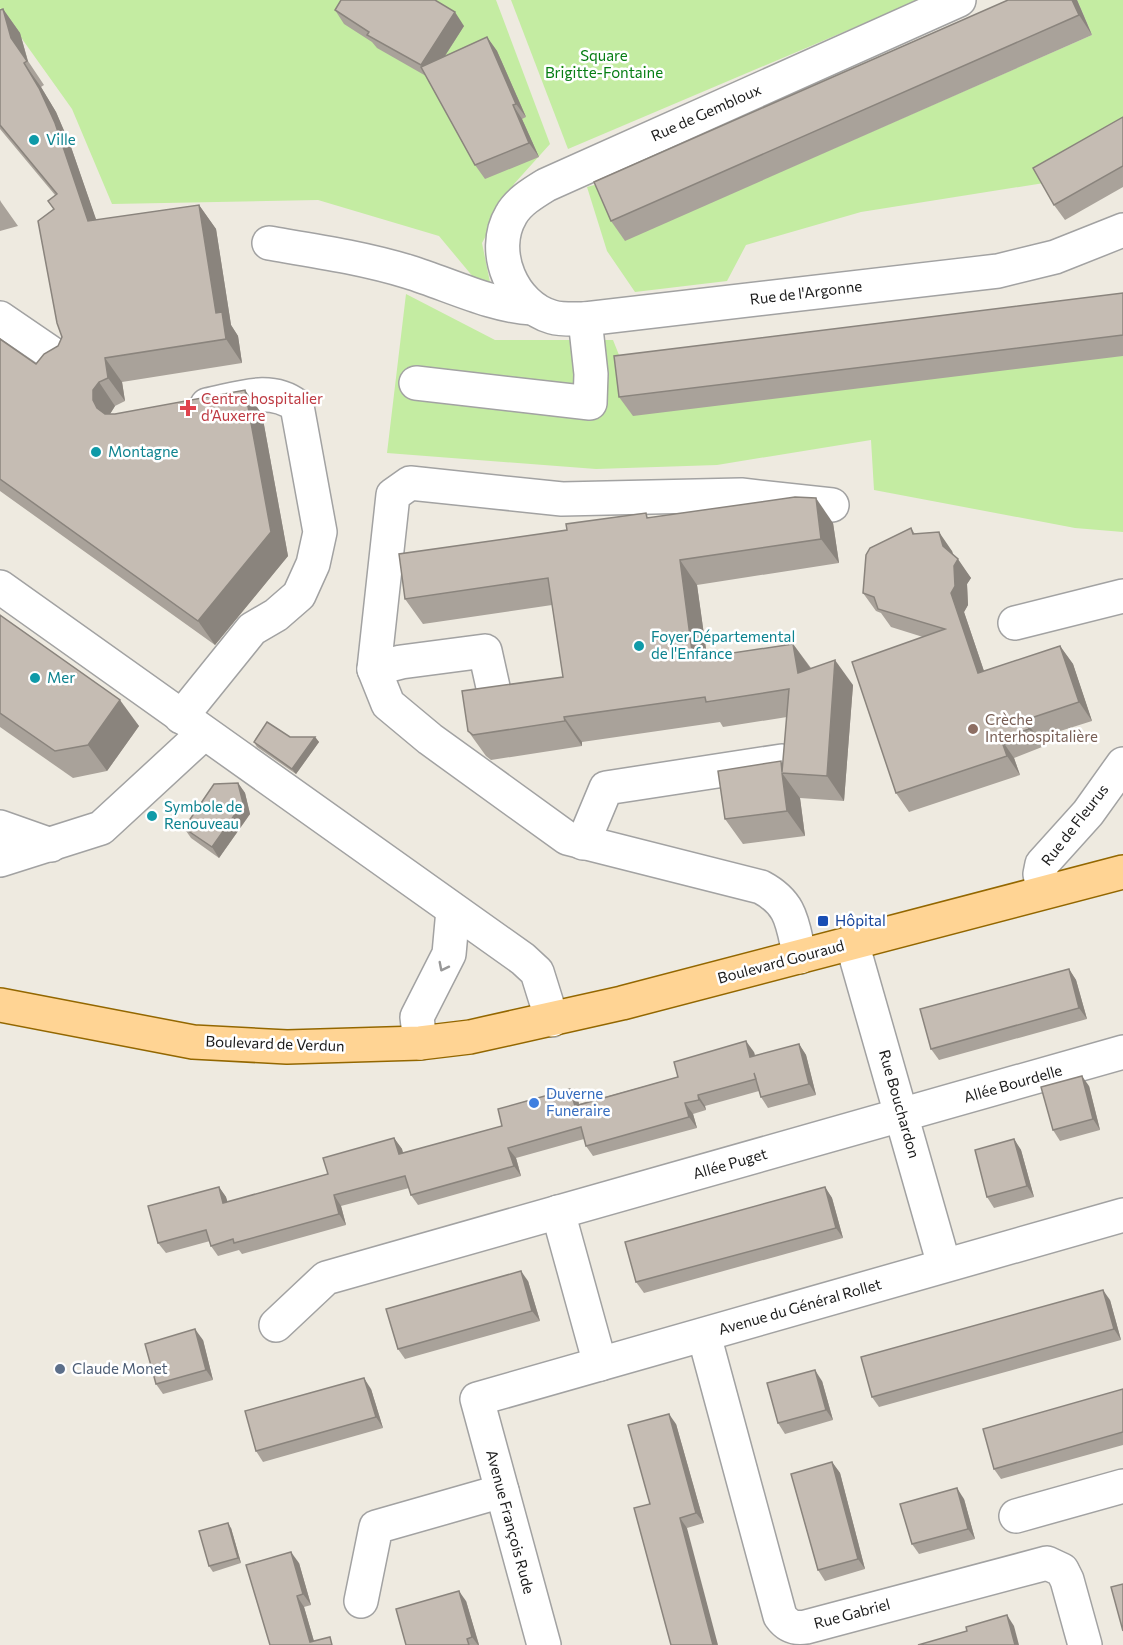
<svg xmlns="http://www.w3.org/2000/svg" width="1123" height="1645" viewBox="0 0 1123 1645" font-family="Commissioner,sans-serif">
<rect width="100%" height="100%" fill="#eeeae0"/>
<g fill="#c4eca2">
<polygon points="0,0 496,0 550,144 514,184 482,243 494,302 439,236 318,200 112,204 72,109 0,8"/>
<polygon points="511,0 919,0 568,149"/>
<polygon points="1077,0 1123,0 1123,132 1044,183 861,212 746,245 727,281 635,292 607,251 587,187 613,180 625,240 1092,35"/>
<polygon points="406,294 495,340 613,340 627,375 1123,356 1123,532 1075,528 874,490 871,440 717,465 596,469 387,453"/>
</g>
<g fill="none" stroke-linecap="round" stroke-linejoin="round">
<defs>
<g id="minor">
<path d="M959,0L546,185C533,193 518,202 511,215C489,252 513,306 552,317C562,320 574,319 585,319L998,271L1055,257L1123,230"/>
<path d="M269,243C316,251 363,258 409,272C448,284 492,306 532,308"/>
<polyline points="0,318 60,359"/>
<polyline points="416,383 590,403 591,374 585,319"/>
<polyline points="0,587 523,959 537,972 552,1020"/>
<polyline points="1015,623 1123,596"/>
<polyline points="374,669 401,662 485,651 493,687"/>
<path d="M181,717L252,629L276,615L299,595L313,564L320,532L297,406C270,385 238,399 207,405"/>
<polyline points="0,827 51,845"/>
<polyline points="583,843 606,788 782,761"/>
<polyline points="0,860 101,828 204,733"/>
<polyline points="1043,891 1040,874 1042,864 1088,813 1123,764"/>
<polyline points="852,943 944,1265"/>
<path d="M800,957C792,924 793,904 761,887L567,838L430,739L388,704L374,669L393,495L410,483L562,499L741,495L832,505"/>
<polyline points="420,1043 417,1017 449,954 453,910"/>
<polyline points="558,1212 600,1364"/>
<polyline points="276,1325 326,1278 1123,1052"/>
<path d="M704,1335L780,1616C787,1626 794,1629 806,1627L1047,1563L1062,1570L1067,1580L1085,1645"/>
<polyline points="1016,1516 1123,1486"/>
<polyline points="361,1601 376,1527 502,1491"/>
<polyline points="544,1645 477,1399 1123,1215"/>
</g>
<polyline id="major" points="0,1005 193,1042 287,1047 420,1043 470,1037 622,1003 1123,872"/>
</defs>
<use href="#minor" stroke="#a2a2a2" stroke-width="36"/>
<use href="#major" stroke="#936700" stroke-width="36"/>
<use href="#minor" stroke="#fff" stroke-width="33"/>
<use href="#major" stroke="#ffd494" stroke-width="33"/>
</g>
<g fill="#a9a29a">
<polygon points="1077,0 1092,35 625,241 611,221"/>
<polygon points="3,9 20,33 28,61 44,85 41,87 56,112 71,147 96,220 199,205 216,229 231,325 238,336 242,363 122,382 125,401 115,406 110,414 262,414 288,556 215,645 0,491 0,339 36,364 58,346 62,337 54,209 55,195 0,129 0,10"/>
<polygon points="335,10 464,26 445,56 487,37 497,51 526,117 522,119 539,157 485,179 475,165 426,76 377,48 372,42 344,24"/>
<polygon points="1123,117 1123,187 1065,220 1054,205"/>
<polygon points="0,200 1,202 18,226 0,231"/>
<polygon points="1123,293 1123,356 633,416 619,397"/>
<polygon points="650,518 833,523 839,563 697,585 707,657 793,644 811,668 853,685 844,801 800,798 805,836 743,844 725,819 783,764 787,717 723,727 720,722 582,742 582,746 491,760 486,756 468,731 563,677 552,605 423,624 405,599"/>
<polygon points="911,528 915,534 952,551 954,556 971,578 967,584 968,605 964,612 984,671 1060,646 1073,664 1092,721 1038,738 1042,747 1014,758 1020,775 909,812 896,793 923,637 891,627 881,613 876,611 863,593"/>
<polygon points="0,615 139,726 107,771 73,778 0,727"/>
<polygon points="315,737 319,742 296,774 257,747 254,742"/>
<polygon points="238,783 245,793 250,814 219,858 191,838 184,828"/>
<polygon points="1069,969 1076,980 1087,1019 939,1060 931,1049"/>
<polygon points="799,1044 806,1055 816,1095 768,1108 761,1097 759,1091 705,1106 706,1110 693,1114 697,1128 593,1156 586,1146 584,1139 516,1158 521,1176 418,1205 411,1195 409,1188 341,1206 346,1225 242,1254 239,1250 218,1256 211,1246 210,1241 166,1253 158,1243 219,1187 226,1197 227,1202 328,1174 394,1138 402,1149 403,1153 502,1126 578,1100 579,1104 678,1077 754,1052 755,1056"/>
<polygon points="1089,1086 1100,1130 1060,1141 1053,1130"/>
<polygon points="1014,1139 1021,1150 1034,1197 994,1208 987,1197"/>
<polygon points="825,1187 832,1198 843,1238 644,1293 636,1282"/>
<polygon points="528,1281 540,1321 405,1359 398,1349"/>
<polygon points="1110,1300 1121,1340 879,1407 872,1397"/>
<polygon points="203,1340 213,1380 163,1394 156,1384"/>
<polygon points="822,1381 833,1420 785,1434 778,1423"/>
<polygon points="371,1389 383,1428 263,1462 256,1451"/>
<polygon points="1123,1389 1123,1445 1001,1479 994,1469"/>
<polygon points="676,1424 704,1523 687,1528 650,1504"/>
<polygon points="832,1462 840,1473 865,1569 825,1581 818,1570"/>
<polygon points="964,1499 975,1539 919,1554 912,1544"/>
<polygon points="231,1528 241,1563 213,1572 209,1566"/>
<polygon points="299,1563 311,1605 304,1607 314,1641 270,1645"/>
<polygon points="466,1601 479,1645 406,1645"/>
</g>
<g fill="#8a847d">
<polygon points="1072,0 1077,0 1092,35 1079,15"/>
<polygon points="3,9 20,33 28,62 11,38"/>
<polygon points="455,12 464,26 430,79 421,65"/>
<polygon points="487,37 497,51 526,117 516,104"/>
<polygon points="24,63 41,87 56,112 71,147 105,245 88,221"/>
<polygon points="513,105 522,119 539,157 529,143"/>
<polygon points="199,205 216,229 231,325 238,336 242,363 226,339 216,313"/>
<polygon points="105,358 122,382 125,401 108,378"/>
<polygon points="99,382 115,406 110,414 110,424 97,408 93,400 93,390"/>
<polygon points="245,390 262,414 288,556 215,645 198,621"/>
<polygon points="816,498 833,523 839,563 821,539"/>
<polygon points="939,532 952,551 955,563 958,559 971,578 967,584 968,605 964,612 991,692 978,673 951,593 943,546"/>
<polygon points="680,560 697,585 711,684 693,659"/>
<polygon points="793,644 811,669 798,673"/>
<polygon points="1060,646 1073,664 1092,721 1079,702"/>
<polygon points="835,660 853,685 844,801 827,776"/>
<polygon points="120,700 139,726 107,771 88,745"/>
<polygon points="564,717 582,742 582,746 565,721"/>
<polygon points="1025,720 1038,738 1042,747 1029,729"/>
<polygon points="315,737 319,742 296,774 292,769"/>
<polygon points="1001,739 1014,758 1020,775 1007,756"/>
<polygon points="782,773 800,798 805,836 787,811"/>
<polygon points="238,783 245,793 250,814 219,858 212,847"/>
<polygon points="1069,969 1076,980 1087,1019 1079,1008"/>
<polygon points="746,1041 754,1052 758,1068 750,1057"/>
<polygon points="799,1044 806,1055 816,1095 809,1084"/>
<polygon points="1082,1076 1089,1086 1100,1130 1093,1119"/>
<polygon points="570,1089 578,1100 582,1116 575,1106"/>
<polygon points="698,1095 705,1106 706,1110 699,1100"/>
<polygon points="685,1103 693,1114 697,1128 689,1117"/>
<polygon points="394,1138 402,1149 406,1165 399,1154"/>
<polygon points="1014,1139 1021,1150 1034,1197 1027,1186"/>
<polygon points="508,1148 516,1158 521,1176 514,1166"/>
<polygon points="219,1187 226,1197 231,1213 223,1203"/>
<polygon points="825,1187 832,1198 843,1238 836,1228"/>
<polygon points="334,1195 341,1206 346,1225 339,1214"/>
<polygon points="521,1271 528,1281 540,1321 532,1311"/>
<polygon points="1103,1290 1110,1300 1121,1340 1114,1329"/>
<polygon points="195,1329 203,1340 213,1380 206,1370"/>
<polygon points="815,1370 822,1381 833,1420 826,1410"/>
<polygon points="364,1378 371,1389 383,1428 376,1417"/>
<polygon points="669,1414 676,1424 704,1523 696,1513"/>
<polygon points="832,1462 840,1473 865,1569 858,1559"/>
<polygon points="957,1488 964,1499 975,1539 968,1529"/>
<polygon points="680,1518 687,1528 718,1645 713,1645"/>
<polygon points="228,1523 231,1528 241,1563 238,1558"/>
<polygon points="291,1552 299,1563 311,1605 303,1594"/>
<polygon points="459,1591 466,1601 479,1645 478,1645 472,1637"/>
<polygon points="297,1596 304,1607 315,1645 310,1642"/>
<polygon points="1007,1615 1014,1626 1019,1645 1015,1645"/>
</g>
<g fill="#c5bcb3" stroke="#8a847d" stroke-width="1.5">
<polygon points="341,0 435,0 455,12 421,65 367,35 369,32 335,10"/>
<polygon points="1008,0 1072,0 1079,15 611,221 594,182"/>
<polygon points="3,9 11,38 27,61 24,63 39,88 55,123 88,221 199,205 216,313 222,312 226,339 105,358 108,378 99,382 93,390 93,400 97,408 105,414 115,414 245,390 271,532 198,621 0,479 0,339 36,364 44,354 58,346 62,337 57,323 38,221 54,209 48,201 57,194 0,125 0,10"/>
<polygon points="487,37 516,104 513,105 529,143 475,165 421,67"/>
<polygon points="1123,117 1123,166 1054,205 1033,168"/>
<polygon points="1123,293 1123,335 619,397 614,356"/>
<polygon points="795,497 816,498 821,539 680,560 693,659 793,644 798,673 835,660 827,776 782,773 787,811 725,819 718,771 781,761 782,772 789,689 706,702 705,697 564,717 565,721 473,735 468,731 462,691 563,677 548,578 405,599 399,554 567,530 566,524 646,513 647,518"/>
<polygon points="911,528 913,534 939,532 943,546 958,559 954,566 955,586 951,593 978,673 1060,646 1079,702 1025,720 1029,729 1001,739 1007,756 896,793 852,662 945,629 878,609 874,597 863,593 866,555 870,548"/>
<polygon points="0,615 120,700 88,745 55,751 0,713"/>
<polygon points="267,722 290,737 315,737 292,769 254,742"/>
<polygon points="238,783 243,803 212,847 184,828 214,784"/>
<polygon points="1069,969 1079,1008 931,1049 920,1009"/>
<polygon points="746,1041 750,1057 799,1044 809,1084 761,1097 754,1073 756,1079 698,1095 699,1100 685,1103 689,1117 586,1146 581,1127 508,1148 514,1166 411,1195 405,1176 334,1195 339,1214 234,1243 233,1239 211,1246 206,1230 158,1243 148,1206 219,1187 223,1203 328,1174 323,1158 394,1138 399,1154 502,1126 498,1109 570,1089 575,1106 678,1077 674,1062"/>
<polygon points="1082,1076 1093,1119 1053,1130 1041,1087"/>
<polygon points="1014,1139 1027,1186 987,1197 975,1150"/>
<polygon points="825,1187 836,1228 636,1282 625,1242"/>
<polygon points="521,1271 532,1311 398,1349 386,1309"/>
<polygon points="1103,1290 1114,1329 872,1397 861,1357"/>
<polygon points="195,1329 206,1370 156,1384 145,1344"/>
<polygon points="815,1370 826,1410 778,1423 767,1383"/>
<polygon points="364,1378 376,1417 256,1451 245,1411"/>
<polygon points="1123,1389 1123,1432 994,1469 983,1429"/>
<polygon points="669,1414 696,1513 680,1518 713,1645 671,1645 634,1508 650,1504 628,1425"/>
<polygon points="832,1462 858,1559 818,1570 791,1474"/>
<polygon points="957,1488 968,1529 912,1544 900,1504"/>
<polygon points="228,1523 238,1558 209,1566 199,1531"/>
<polygon points="291,1552 303,1594 297,1596 310,1642 330,1637 332,1645 270,1645 246,1565"/>
<polygon points="1123,1584 1123,1631 1111,1587"/>
<polygon points="459,1591 472,1637 467,1639 469,1645 406,1645 396,1609"/>
<polygon points="1007,1615 1015,1645 918,1645 967,1631 966,1627"/>
</g>
<defs><path id="oneway-chevron" d="M-2-3.5L2.5 0L-2 3.5" fill="none" stroke-width="1.6" stroke-linecap="round" stroke-linejoin="round" transform="scale(1.5)"/></defs>
<use stroke="#989898" href="#oneway-chevron" transform="translate(443 967) rotate(117)"/>
<g fill="#0f9aa8" stroke="#fff" stroke-width="2">
<circle cx="34" cy="140" r="6"/>
<circle cx="96" cy="452" r="6"/>
<circle cx="639" cy="646" r="6"/>
<circle cx="35" cy="678" r="6"/>
<circle cx="152" cy="816" r="6"/>
</g>
<path fill="#e0444e" stroke="#fff" stroke-width="2" d="M185 399h6v6h6v6h-6v6h-6v-6h-6v-6h6z"/>
<circle fill="#8d6e63" stroke="#fff" stroke-width="2" cx="973" cy="729" r="6"/>
<rect fill="#1a4fb4" stroke="#fff" stroke-width="2" x="817" y="915" width="12" height="12" rx="3"/>
<circle fill="#3f7fe0" stroke="#fff" stroke-width="2" cx="534" cy="1103" r="6"/>
<circle fill="#5c6f8a" stroke="#fff" stroke-width="2" cx="60" cy="1369" r="6"/>
<g text-anchor="middle" stroke-width="5" stroke-linejoin="round" paint-order="stroke">
<g font-size="15" fill="#067d13" stroke="#fff">
<text x="604" y="61">Square<tspan x="604" dy="17">Brigitte-Fontaine</tspan></text>
</g>
<g font-size="15" fill="#1b1b1b" stroke="#fff">
<text transform="translate(706 113) rotate(-24)" y="5">Rue de Gembloux</text>
<text transform="translate(806 293) rotate(-7)" y="5">Rue de l'Argonne</text>
<text transform="translate(1075 825) rotate(-52)" y="5">Rue de Fleurus</text>
<text transform="translate(781 962) rotate(-15)" y="5">Boulevard Gouraud</text>
<text transform="translate(275 1044) rotate(2)" y="5">Boulevard de Verdun</text>
<text transform="translate(1013 1084) rotate(-16)" y="5">Allée Bourdelle</text>
<text transform="translate(899 1104) rotate(74)" y="5">Rue Bouchardon</text>
<text transform="translate(730 1164) rotate(-16)" y="5">Allée Puget</text>
<text transform="translate(800 1307) rotate(-16)" y="5">Avenue du Général Rollet</text>
<text transform="translate(510 1522) rotate(75)" y="5">Avenue François Rude</text>
<text transform="translate(852 1614) rotate(-15)" y="5">Rue Gabriel</text>
</g>
<g font-size="15" fill="#0d838f" stroke="#fff" text-anchor="start">
<text x="46" y="145">Ville</text>
<text x="108" y="457">Montagne</text>
<text x="651" y="642">Foyer Départemental<tspan x="651" dy="17">de l'Enfance</tspan></text>
<text x="47" y="683">Mer</text>
<text x="164" y="812">Symbole de<tspan x="164" dy="17">Renouveau</tspan></text>
</g>
<g font-size="15" fill="#be3a42" stroke="#fff" text-anchor="start">
<text x="201" y="404">Centre hospitalier<tspan x="201" dy="17">d’Auxerre</tspan></text>
</g>
<g font-size="15" fill="#785e54" stroke="#fff" text-anchor="start">
<text x="985" y="725">Crèche<tspan x="985" dy="17">Interhospitalière</tspan></text>
</g>
<g font-size="15" fill="#164399" stroke="#fff" text-anchor="start">
<text x="835" y="926">Hôpital</text>
</g>
<g font-size="15" fill="#366cbe" stroke="#fff" text-anchor="start">
<text x="546" y="1099">Duverne<tspan x="546" dy="17">Funeraire</tspan></text>
</g>
<g font-size="15" fill="#4e5e75" stroke="#fff" text-anchor="start">
<text x="72" y="1374">Claude Monet</text>
</g>
</g>
</svg>
